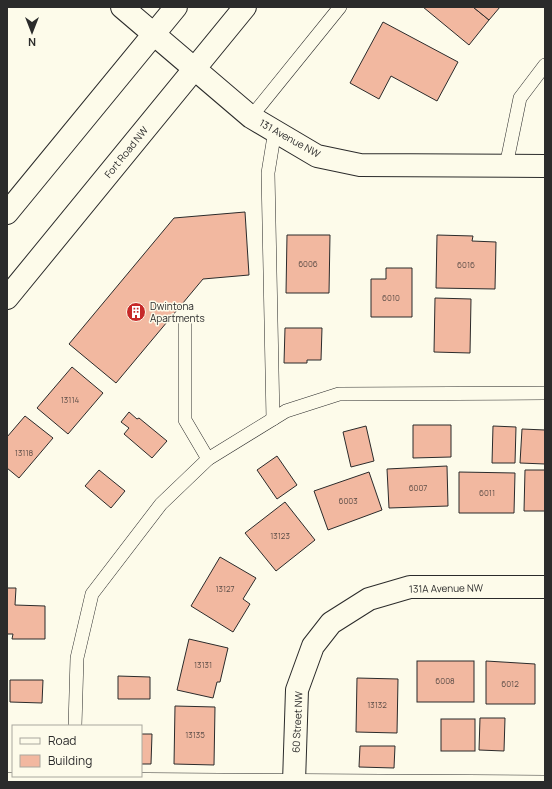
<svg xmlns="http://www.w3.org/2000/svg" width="552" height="789" viewBox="0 0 552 789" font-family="Manrope,sans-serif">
<rect width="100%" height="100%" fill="#fdfbea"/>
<g fill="#f2b8a0" stroke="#2b2b2b">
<polygon points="423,7 473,7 489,20 469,45"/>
<polygon points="473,7 500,7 489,20"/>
<polygon points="383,22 458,62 437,101 391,76 379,99 350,83"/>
<polygon points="245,212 249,275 203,279 116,383 69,344 174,218"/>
<polygon points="287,235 330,235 329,293 286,293"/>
<polygon points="437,235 473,236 472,241 496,242 495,289 436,288"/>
<polygon points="386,268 412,268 412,317 371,317 371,279 386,279"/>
<polygon points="435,298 471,299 470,353 434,352"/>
<polygon points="285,328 322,328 321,360 307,360 307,363 284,363"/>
<polygon points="72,367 103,393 68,434 37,408"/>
<polygon points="129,412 137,419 139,418 167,441 152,458 124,434 129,428 121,422"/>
<polygon points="25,416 53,438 19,478 7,468 7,437"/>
<polygon points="413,425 451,425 451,457 413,458"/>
<polygon points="366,426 374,461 351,467 343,432"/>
<polygon points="493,426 516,427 515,463 492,463"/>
<polygon points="522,429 545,430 545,464 520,463"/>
<polygon points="277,456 297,485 277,499 257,470"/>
<polygon points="447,466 448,506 389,508 387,469"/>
<polygon points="99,470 125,491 111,508 85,486"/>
<polygon points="525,470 545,470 545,511 524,511"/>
<polygon points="369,472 382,510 328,530 314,491"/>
<polygon points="459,472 515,473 514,513 459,513"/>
<polygon points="285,502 315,540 276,571 245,533"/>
<polygon points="220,557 256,578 243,599 250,604 233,632 191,606"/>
<polygon points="7,588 16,588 15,605 45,606 45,639 12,639 13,634 7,634"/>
<polygon points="189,639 228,648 220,682 217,682 213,698 177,690"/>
<rect x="417" y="661" width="57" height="41"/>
<polygon points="486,661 535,664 535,704 486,704"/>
<polygon points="118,676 150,677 150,699 118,699"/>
<polygon points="357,678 398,679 397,733 356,732"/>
<polygon points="10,680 43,680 42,703 10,702"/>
<polygon points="175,706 215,707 214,765 174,764"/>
<polygon points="480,718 505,718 504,751 479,750"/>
<rect x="441" y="719" width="34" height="32"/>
<polygon points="141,734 152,734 151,764 141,764"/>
<polygon points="360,746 395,746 394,768 359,767"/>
</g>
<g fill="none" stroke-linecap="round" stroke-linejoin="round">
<defs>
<g id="service">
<polyline points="251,117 340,7"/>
<polyline points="506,166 520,98 545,65"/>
<polyline points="185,323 185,420 208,459"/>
<polyline points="273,419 268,173 275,130"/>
<polyline points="75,726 77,658 92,594 161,504 208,459 286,411 339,394 545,393"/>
<polyline points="73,776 73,779 545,782"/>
<polyline points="7,779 73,779"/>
</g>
<g id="minor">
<polyline points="122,7 251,117 317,156 360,165 545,166"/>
<polyline points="294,782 297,690 313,646 331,623 369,599 410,587 545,587"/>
</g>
<g id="primary">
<polyline points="7,213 176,7"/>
<polyline points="7,298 245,7"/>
</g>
</defs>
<use href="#service" stroke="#2b2b2b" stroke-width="14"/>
<use href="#minor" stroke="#2b2b2b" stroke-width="24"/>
<use href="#primary" stroke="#2b2b2b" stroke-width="24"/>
<use href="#service" stroke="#fdfbea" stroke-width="13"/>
<use href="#minor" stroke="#fdfbea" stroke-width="22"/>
<use href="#primary" stroke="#fdfbea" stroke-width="22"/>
</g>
<defs>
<symbol id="building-disc" viewBox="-11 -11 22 22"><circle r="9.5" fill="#c62828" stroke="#fdfbea"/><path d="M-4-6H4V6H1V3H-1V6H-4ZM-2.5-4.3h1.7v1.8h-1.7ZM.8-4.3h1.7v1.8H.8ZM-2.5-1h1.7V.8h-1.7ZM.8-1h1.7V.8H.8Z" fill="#fff"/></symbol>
</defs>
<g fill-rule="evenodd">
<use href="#building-disc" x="125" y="301" width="22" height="22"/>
</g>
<g text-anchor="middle" stroke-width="3" stroke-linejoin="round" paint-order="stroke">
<g font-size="8" fill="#5d4e48">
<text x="308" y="267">6006</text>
<text x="466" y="268">6016</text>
<text x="391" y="301">6010</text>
<text x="70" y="403">13114</text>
<text x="24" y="456">13118</text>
<text x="418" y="491">6007</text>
<text x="487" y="496">6011</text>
<text x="348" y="504">6003</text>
<text x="280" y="539">13123</text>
<text x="225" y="592">13127</text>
<text x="203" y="668">13131</text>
<text x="445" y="684">6008</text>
<text x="510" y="687">6012</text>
<text x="377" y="708">13132</text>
<text x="195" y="738">13135</text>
</g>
<g font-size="10" fill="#2b2b2b" stroke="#fdfbea">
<text transform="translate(290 138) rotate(29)" y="4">131 Avenue NW</text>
<text transform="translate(126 152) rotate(-51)" y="4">Fort Road NW</text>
<text transform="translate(446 588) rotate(-1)" y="4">131A Avenue NW</text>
<text transform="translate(297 722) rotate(-87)" y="4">60 Street NW</text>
</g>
<g font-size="10" fill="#2b2b2b" stroke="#fdfbea" text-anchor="start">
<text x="150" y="310">Dwintona<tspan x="150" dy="12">Apartments</tspan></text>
</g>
</g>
<rect width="552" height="789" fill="none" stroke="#2b2b2b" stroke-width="16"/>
<rect x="12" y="725" width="130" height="52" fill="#fdfbea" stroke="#a9a89e"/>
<rect x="20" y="738" width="20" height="6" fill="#fdfbea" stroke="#a9a89e"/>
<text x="48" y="745" font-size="12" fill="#2b2b2b">Road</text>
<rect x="20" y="755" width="20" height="12" fill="#f2b8a0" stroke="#a9a89e"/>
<text x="48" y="765" font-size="12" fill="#2b2b2b">Building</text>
<g transform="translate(32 32) rotate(180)" stroke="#fdfbea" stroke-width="3" paint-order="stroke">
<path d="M0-3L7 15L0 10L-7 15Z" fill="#2b2b2b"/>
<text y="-6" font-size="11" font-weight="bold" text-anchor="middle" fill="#2b2b2b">N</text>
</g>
</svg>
